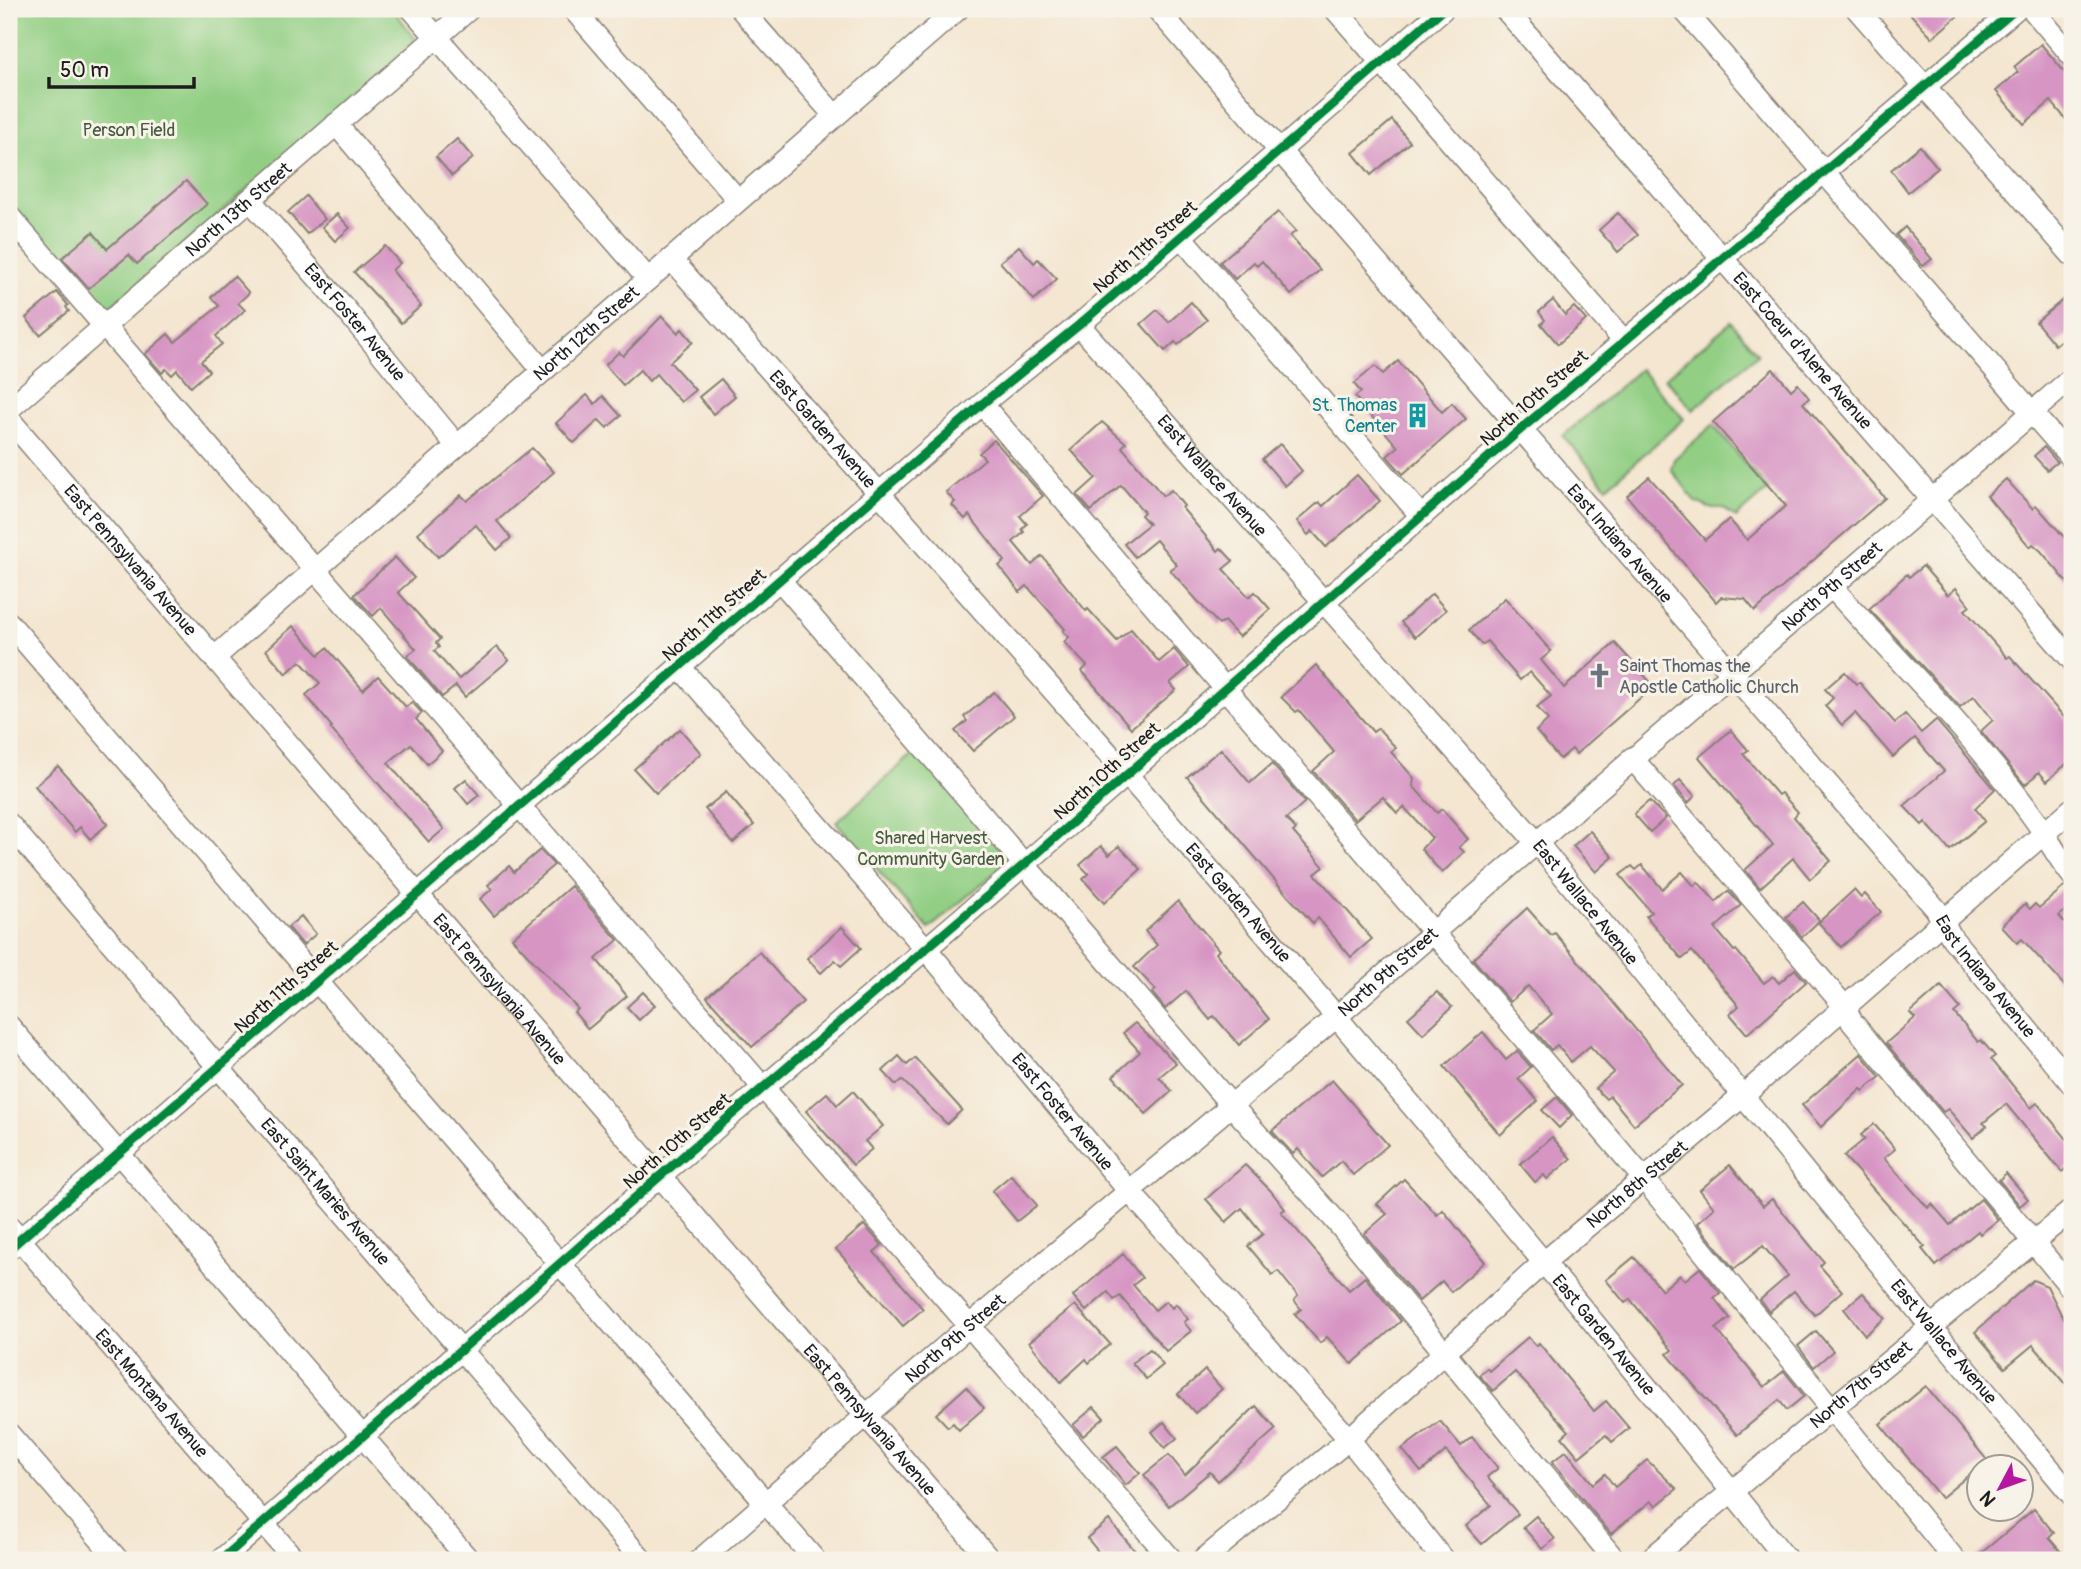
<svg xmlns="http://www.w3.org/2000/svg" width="2081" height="1569" viewBox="0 0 2081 1569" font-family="Pangolin,sans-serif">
<rect width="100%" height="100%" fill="#f7f3e8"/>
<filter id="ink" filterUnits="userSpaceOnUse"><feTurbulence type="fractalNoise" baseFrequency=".0143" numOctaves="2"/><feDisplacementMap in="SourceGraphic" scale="14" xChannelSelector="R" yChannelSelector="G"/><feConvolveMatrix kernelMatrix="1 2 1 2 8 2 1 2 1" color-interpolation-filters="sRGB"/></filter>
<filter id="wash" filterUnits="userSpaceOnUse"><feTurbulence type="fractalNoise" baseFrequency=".00686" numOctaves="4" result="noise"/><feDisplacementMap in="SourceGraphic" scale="28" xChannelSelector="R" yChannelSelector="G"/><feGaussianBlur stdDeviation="1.57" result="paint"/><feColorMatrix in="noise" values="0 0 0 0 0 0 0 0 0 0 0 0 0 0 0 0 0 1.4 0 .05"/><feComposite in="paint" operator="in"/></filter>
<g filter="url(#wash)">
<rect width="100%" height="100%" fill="#f4e6d0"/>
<g fill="#92cf84" stroke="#577650" stroke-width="2">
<polygon points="9,9 393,9 415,38 414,45 103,314 9,205"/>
<polygon points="1731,322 1758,354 1693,410 1665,378"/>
<polygon points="1640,369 1684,419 1607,487 1563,436"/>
<polygon points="1713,425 1768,490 1736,518 1723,508 1709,508 1696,502 1671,469 1674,459"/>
<polygon points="919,749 1012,858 929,929 836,822"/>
</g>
<g id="blocks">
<g fill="#d795c4">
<polygon points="1906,9 1966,9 1932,38"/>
<polygon points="2041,44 2072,81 2072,127 2051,101 2024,124 1996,91 2018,72 2014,67"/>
<polygon points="1392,120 1410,142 1371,175 1353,153"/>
<polygon points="457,139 473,158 452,176 436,157"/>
<polygon points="1920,146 1938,168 1908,192 1891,170"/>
<polygon points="186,181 207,204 137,264 129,255 89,288 62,258 93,232 107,249"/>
<polygon points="306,196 325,219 307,234 288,212"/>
<polygon points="1278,212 1296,231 1290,236 1320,270 1291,295 1262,261 1257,266 1254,262 1235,279 1220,262"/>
<polygon points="1618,213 1638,235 1618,252 1599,230"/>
<polygon points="337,214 350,228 335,241 322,227"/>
<polygon points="1905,227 1932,259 1923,266 1896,235"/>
<polygon points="385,246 400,263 392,270 421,306 401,323 354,272"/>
<polygon points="1019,246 1034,263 1038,259 1057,279 1034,300 1000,262"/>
<polygon points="234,276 249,293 238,303 245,310 216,336 222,344 201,361 209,371 191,387 177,370 172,375 166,369 162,373 145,354 168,334 175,342 219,306 211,297"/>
<polygon points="57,292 68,305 66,307 69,311 40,335 26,318"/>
<polygon points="2064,299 2072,309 2072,331 2055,345 2036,322"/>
<polygon points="1553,300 1565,315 1574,307 1586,320 1558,344 1541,324 1545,320 1539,312"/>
<polygon points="1191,302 1207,320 1178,345 1175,342 1165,351 1141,324 1157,310 1169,322"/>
<polygon points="662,316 678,333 682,329 693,342 670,362 695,390 681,402 656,374 649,381 640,370 623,385 605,365 619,352 623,356"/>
<polygon points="1398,361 1442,412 1452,403 1466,419 1403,474 1387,456 1398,447 1355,397 1361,392 1354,384 1375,366 1383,374"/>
<polygon points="1773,369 1791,390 1798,384 1809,398 1803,403 1885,498 1755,611 1745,599 1721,597 1716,602 1627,496 1649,477 1705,540 1729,519 1747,540 1786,506 1713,422"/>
<polygon points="721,379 735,396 713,414 699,397"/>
<polygon points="587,395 595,404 603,396 621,416 607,428 599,420 574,443 556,423"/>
<polygon points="1102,422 1126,443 1122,447 1163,496 1171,490 1184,506 1182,508 1218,551 1221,548 1233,561 1223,569 1249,597 1255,592 1270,609 1239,637 1224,621 1219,625 1170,570 1177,565 1156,540 1135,557 1124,544 1149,524 1141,515 1144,512 1121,485 1091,511 1077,495 1096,478 1071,450"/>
<polygon points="994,440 1043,496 1020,516 1027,524 1022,529 1024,532 1013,542 1032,565 1042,556 1086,611 1088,609 1117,641 1131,629 1159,662 1174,649 1189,667 1170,683 1176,690 1131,728 1082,671 1087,666 1064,642 1069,637 1063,631 1065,629 1027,586 1020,592 999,566 1005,561 989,540 969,515 965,519 952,505 955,502 946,492 985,459 979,453"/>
<polygon points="1280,444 1302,471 1285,486 1262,459"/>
<polygon points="2044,447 2057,462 2047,470 2034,456"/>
<polygon points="532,448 554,472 497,521 511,538 497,550 476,525 438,557 418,533 461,495 467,501"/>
<polygon points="1357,475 1380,501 1326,547 1312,531 1308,535 1297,521 1319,502 1323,506"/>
<polygon points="2006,479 2033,509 2036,505 2072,546 2072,588 2041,551 2033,544 2030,547 1987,496"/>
<polygon points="395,557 414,578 398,592 440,639 436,643 439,647 434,651 459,679 497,647 509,660 465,697 456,686 442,697 407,656 416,649 381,608 373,616 354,595"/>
<polygon points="1923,566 1948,595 1956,588 1970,606 1965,610 2007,658 2010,656 2072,726 2072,759 2047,781 2039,772 2025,785 1981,731 1993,720 1974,696 1960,707 1869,609 1907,574 1909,577"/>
<polygon points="1432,594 1446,610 1415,637 1401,622"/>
<polygon points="1505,598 1551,651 1541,660 1564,688 1615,643 1654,686 1576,754 1572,749 1560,759 1536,731 1548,720 1537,707 1551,696 1530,672 1520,680 1487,641 1482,645 1469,630"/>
<polygon points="293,626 319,655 327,648 363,690 378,676 406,707 412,702 422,713 416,719 442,751 427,764 411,744 388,763 444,829 429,842 330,728 332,727 306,695 320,683 300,661 286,674 266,650"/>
<polygon points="1316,665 1373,732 1378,728 1396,748 1391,752 1414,778 1413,786 1437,813 1442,809 1468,839 1459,847 1464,852 1442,873 1421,849 1432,838 1404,807 1397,813 1383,797 1355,820 1313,771 1334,752 1299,710 1296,712 1281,697"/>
<polygon points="1845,672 1856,684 1859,682 1895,723 1905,714 1921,733 1936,720 1995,789 1975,808 1985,821 1950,850 1925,822 1922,825 1904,806 1944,771 1915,738 1893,757 1855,713 1842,725 1825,706 1833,698 1825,689"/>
<polygon points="994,692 1014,716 973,751 955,731 967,721 964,717"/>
<polygon points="680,729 701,753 656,793 634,769"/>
<polygon points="1731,730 1748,750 1743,754 1778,795 1781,793 1798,812 1794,817 1831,861 1810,879 1793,858 1760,888 1745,870 1773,845 1699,757"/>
<polygon points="1221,749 1250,783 1272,764 1305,802 1286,819 1296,829 1293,832 1324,867 1315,874 1372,939 1351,957 1318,918 1313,923 1289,897 1187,777"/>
<polygon points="58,766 108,824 90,839 80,827 75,832 35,786"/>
<polygon points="466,779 479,795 468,804 455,788"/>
<polygon points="1680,780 1695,796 1688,803 1674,786"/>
<polygon points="726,792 754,825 733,843 705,809"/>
<polygon points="1649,801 1666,818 1650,832 1634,814"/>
<polygon points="1590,831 1613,857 1596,872 1573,846"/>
<polygon points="1101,846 1109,855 1119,846 1141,869 1104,903 1083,879 1089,874 1080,865"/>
<polygon points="540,850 554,865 494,916 480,899 492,889 488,885 509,866 514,872"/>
<polygon points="1642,865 1662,889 1682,872 1694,886 1698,882 1716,902 1728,891 1741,905 1715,928 1734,951 1736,950 1764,983 1773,976 1779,983 1795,969 1806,982 1747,1034 1730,1014 1739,1006 1692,951 1682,959 1646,916 1651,912 1620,875 1632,866 1636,870"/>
<polygon points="571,886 618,940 596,959 627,996 588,1029 574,1012 578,1009 512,938"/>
<polygon points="2065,886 2072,888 2072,905 2059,916 2072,931 2072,994 2022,939 2017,943 2001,926 2025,904 2030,909 2035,904 2039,908"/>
<polygon points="1854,890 1861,898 1865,894 1881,912 1841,947 1818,922 1802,937 1786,917 1803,902 1820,921"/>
<polygon points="1178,901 1219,950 1216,953 1269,1019 1239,1045 1214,1016 1210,1020 1186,991 1165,1009 1152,993 1156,990 1134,967 1157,945 1145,931"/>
<polygon points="1527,908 1551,935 1555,933 1682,1085 1634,1125 1610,1096 1606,1099 1595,1088 1614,1072 1590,1046 1571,1062 1557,1045 1551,1050 1534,1030 1552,1014 1528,986 1510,1002 1473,959"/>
<polygon points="301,916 316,934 303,945 288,927"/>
<polygon points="842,927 861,948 841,966 835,960 821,973 807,958"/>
<polygon points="759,952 803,1002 752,1047 707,997"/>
<polygon points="1941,986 1960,1008 1954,1013 1978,1042 1981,1040 1995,1056 1991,1059 2031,1108 2037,1103 2072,1145 2072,1163 2062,1172 2006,1104 1983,1123 1987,1126 1973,1138 1948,1109 1943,1112 1886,1043 1915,1018 1910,1013"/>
<polygon points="643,992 655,1005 639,1020 627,1007"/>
<polygon points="1437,992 1452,1007 1423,1034 1408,1018"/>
<polygon points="1135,1023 1176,1063 1159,1077 1172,1091 1146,1114 1113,1076 1140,1052 1123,1033"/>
<polygon points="1483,1032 1506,1060 1517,1051 1531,1067 1518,1079 1538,1101 1500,1135 1444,1066"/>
<polygon points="1861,1054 1880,1077 1863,1091 1861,1089 1821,1127 1802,1105"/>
<polygon points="899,1056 907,1065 915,1058 962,1110 947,1124 902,1080 896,1085 883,1071"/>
<polygon points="1332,1080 1388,1145 1353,1175 1341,1161 1322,1177 1298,1149 1293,1154 1272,1131"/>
<polygon points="853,1091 883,1126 865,1141 872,1149 853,1165 806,1111 827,1093 837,1105"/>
<polygon points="1557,1097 1572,1115 1559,1128 1542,1110"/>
<polygon points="1874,1124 1895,1149 1884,1158 1928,1208 1932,1204 1950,1225 1981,1199 1998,1220 1980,1234 1978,1231 1936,1266 1922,1249 1925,1247 1844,1156 1865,1139 1861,1135"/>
<polygon points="1552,1137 1571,1159 1547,1179 1544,1175 1535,1182 1520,1164"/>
<polygon points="1245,1165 1270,1190 1285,1209 1281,1212 1349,1290 1365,1277 1401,1321 1352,1364 1327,1337 1320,1343 1295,1314 1301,1309 1294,1300 1298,1296 1278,1271 1272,1275 1248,1246 1263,1234 1242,1208 1226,1222 1206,1199"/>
<polygon points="1730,1165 1763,1206 1772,1199 1824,1262 1820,1266 1842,1291 1815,1315 1794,1291 1769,1312 1760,1300 1788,1276 1763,1246 1734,1269 1697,1223 1714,1208 1700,1190"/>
<polygon points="2006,1173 2028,1199 2020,1206 1999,1180"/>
<polygon points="1011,1175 1037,1205 1017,1221 992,1191"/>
<polygon points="1404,1179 1437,1215 1443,1210 1485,1262 1451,1292 1442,1281 1419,1301 1364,1234 1387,1214 1377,1204"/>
<polygon points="864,1225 882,1245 874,1252 923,1309 903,1326 836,1249"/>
<polygon points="1123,1254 1142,1278 1133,1285 1155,1310 1166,1301 1172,1308 1176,1304 1188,1319 1184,1322 1191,1331 1166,1351 1120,1296 1114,1300 1108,1292 1086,1311 1073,1296"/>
<polygon points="1634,1257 1662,1290 1680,1275 1685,1280 1700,1268 1720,1293 1714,1298 1730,1318 1716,1329 1764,1387 1784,1371 1804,1396 1787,1410 1779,1400 1737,1435 1667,1354 1672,1350 1630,1299 1625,1303 1606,1280"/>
<polygon points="2033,1280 2047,1286 2061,1314 2072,1328 2072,1391 2033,1345 2005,1368 1975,1332"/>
<polygon points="1863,1293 1885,1318 1865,1335 1844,1309"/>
<polygon points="1075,1305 1110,1344 1089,1363 1086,1359 1061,1382 1029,1342"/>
<polygon points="1816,1331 1833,1351 1814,1367 1798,1346"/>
<polygon points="1528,1337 1536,1346 1539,1343 1594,1411 1606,1401 1629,1428 1612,1442 1606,1435 1579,1457 1562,1437 1569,1431 1515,1372 1493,1391 1479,1375 1487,1368 1489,1371"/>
<polygon points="1150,1349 1163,1365 1146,1379 1132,1363"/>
<polygon points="1205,1370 1222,1389 1195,1413 1178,1394"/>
<polygon points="1926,1386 1987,1460 1941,1498 1880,1424"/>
<polygon points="966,1387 984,1408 959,1430 953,1423 948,1427 936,1414"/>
<polygon points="1256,1406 1276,1429 1218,1481 1210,1472 1169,1506 1144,1475 1169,1455 1185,1475"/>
<polygon points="1094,1407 1104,1418 1083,1436 1073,1425"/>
<polygon points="1440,1421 1461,1446 1472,1437 1498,1468 1487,1477 1518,1514 1482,1544 1466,1526 1491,1505 1446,1451 1421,1472 1402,1449"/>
<polygon points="1164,1422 1177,1438 1165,1448 1152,1432"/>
<polygon points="1117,1446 1140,1473 1126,1485 1103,1457"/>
<polygon points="1566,1451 1593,1484 1605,1474 1615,1487 1647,1460 1677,1489 1656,1506 1651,1501 1611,1534 1552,1462"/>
<polygon points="2034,1509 2054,1533 2049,1538 2068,1560 1973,1560"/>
<polygon points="1536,1516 1555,1539 1542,1549 1523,1527"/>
<polygon points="1109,1520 1136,1552 1127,1560 1105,1560 1087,1538"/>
</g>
</g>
</g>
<g filter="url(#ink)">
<use href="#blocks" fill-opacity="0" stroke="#888176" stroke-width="2"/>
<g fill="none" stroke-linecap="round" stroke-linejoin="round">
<defs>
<g id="minor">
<polyline points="412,9 648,279"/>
<polyline points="573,9 738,200"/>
<polyline points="741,9 835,116"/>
<path id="s1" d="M1157,9L1936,909L1952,938L2072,1084"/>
<polyline points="1335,9 1624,341"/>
<path id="s2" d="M1505,9L2072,660"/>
<polyline points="1683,9 2072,459"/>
<polyline points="1857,9 2072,255"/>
<polyline points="2032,9 2072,56"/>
<polyline points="336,124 543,371"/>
<path id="s3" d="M250,200L346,310L457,446"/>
<polyline points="9,216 1172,1560"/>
<polyline points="1181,237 1421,516"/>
<path id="s4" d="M671,259C1051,685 1430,1114 1787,1560"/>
<path id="s5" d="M1079,325L1537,843L1932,1328L2072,1495"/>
<polyline points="982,404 1644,1179 1955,1560"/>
<path id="s6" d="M9,409L469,9"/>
<path id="s7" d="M9,419L990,1560"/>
<polyline points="779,579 1231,1105 1336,1221 1615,1560"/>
<path d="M1831,586C1899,662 1974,735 2033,817C2047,836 2057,857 2072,875"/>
<polyline points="9,623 815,1560"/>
<path id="s8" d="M214,658L958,9"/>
<path id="s9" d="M679,666L926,949L1129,1191L1349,1439L1443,1560"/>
<polyline points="1632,758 1845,1007 1852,1022 2072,1289"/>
<path id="s10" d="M9,824L642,1560"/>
<polyline points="9,1026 469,1560"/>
<path id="s11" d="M9,1227L295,1560"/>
<polyline points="9,1249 982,404 1079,325 1443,9"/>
<polyline points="9,1434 118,1560"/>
<polyline points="221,1560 660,1176 1025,864 1521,429 2016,9"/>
<path id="s12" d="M700,1560L969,1326L1335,1018L2072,378"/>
<path id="s13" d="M1203,1560L1349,1439L1543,1263L1744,1095L2072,809"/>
<path id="s14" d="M1649,1560L2072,1210"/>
</g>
</defs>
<use href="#minor" stroke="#888176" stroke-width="24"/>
<use href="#minor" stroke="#fff" stroke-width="21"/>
<defs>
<g id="cycleway">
<polyline points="9,1249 982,404 1079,325 1443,9"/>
<polyline points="221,1560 660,1176 1025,864 1521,429 2016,9"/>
</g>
</defs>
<use href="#cycleway" stroke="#f7f3e8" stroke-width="13"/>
<use href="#cycleway" stroke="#00873e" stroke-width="9"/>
</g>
</g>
<defs>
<symbol id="building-bare" viewBox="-9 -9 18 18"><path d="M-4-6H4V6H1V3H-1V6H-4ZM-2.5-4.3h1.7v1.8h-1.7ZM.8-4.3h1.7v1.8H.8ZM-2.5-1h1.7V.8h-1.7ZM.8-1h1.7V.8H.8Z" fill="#0f9aa8" stroke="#f7f3e8" stroke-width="2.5" paint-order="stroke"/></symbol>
<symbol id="church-bare" viewBox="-9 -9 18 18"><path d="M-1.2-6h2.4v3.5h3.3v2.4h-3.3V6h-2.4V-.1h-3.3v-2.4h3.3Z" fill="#6b7280" stroke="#f7f3e8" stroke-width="2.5" paint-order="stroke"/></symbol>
</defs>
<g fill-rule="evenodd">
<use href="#building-bare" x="1400" y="398" width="35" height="35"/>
<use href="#church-bare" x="1582" y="658" width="35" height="35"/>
</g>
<g text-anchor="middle" stroke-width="6" stroke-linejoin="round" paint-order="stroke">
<g font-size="18" fill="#455b40" stroke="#f7f3e8">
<text x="129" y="136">Person Field</text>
<text x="931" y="844">Shared Harvest<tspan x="931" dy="21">Community Garden</tspan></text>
</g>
<g font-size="18" fill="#1c1c1c" stroke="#f7f3e8">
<text dy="6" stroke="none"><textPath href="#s6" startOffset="304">North 13th Street</textPath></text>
<text transform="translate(1145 247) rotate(-41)" y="6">North 11th Street</text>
<text dy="6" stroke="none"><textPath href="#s3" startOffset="161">East Foster Avenue</textPath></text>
<text dy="6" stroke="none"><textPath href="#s8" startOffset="494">North 12th Street</textPath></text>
<text dy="6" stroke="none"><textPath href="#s2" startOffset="453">East Coeur d'Alene Avenue</textPath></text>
<text transform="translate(1534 398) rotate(-41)" y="6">North 10th Street</text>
<text dy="6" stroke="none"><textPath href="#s4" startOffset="228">East Garden Avenue</textPath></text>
<text dy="6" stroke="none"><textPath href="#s5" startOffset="201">East Wallace Avenue</textPath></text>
<text dy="6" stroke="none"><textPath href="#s1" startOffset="707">East Indiana Avenue</textPath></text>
<text dy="6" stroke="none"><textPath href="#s7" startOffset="186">East Pennsylvania Avenue</textPath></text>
<text dy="6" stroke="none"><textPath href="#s12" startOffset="1493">North 9th Street</textPath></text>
<text transform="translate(714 615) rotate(-41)" y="6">North 11th Street</text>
<text transform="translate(1107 771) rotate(-42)" y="6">North 10th Street</text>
<text dy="6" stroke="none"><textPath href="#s4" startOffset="858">East Garden Avenue</textPath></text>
<text dy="6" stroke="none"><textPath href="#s5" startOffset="768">East Wallace Avenue</textPath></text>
<text dy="6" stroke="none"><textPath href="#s12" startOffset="905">North 9th Street</textPath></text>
<text dy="6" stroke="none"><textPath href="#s1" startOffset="1274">East Indiana Avenue</textPath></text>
<text transform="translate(286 987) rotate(-41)" y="6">North 11th Street</text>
<text dy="6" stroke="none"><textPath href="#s7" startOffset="752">East Pennsylvania Avenue</textPath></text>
<text dy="6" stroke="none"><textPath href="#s9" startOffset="588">East Foster Avenue</textPath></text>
<text transform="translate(677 1141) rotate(-41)" y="6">North 10th Street</text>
<text dy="6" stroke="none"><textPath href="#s13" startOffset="574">North 8th Street</textPath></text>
<text dy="6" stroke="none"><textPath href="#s10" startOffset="485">East Saint Maries Avenue</textPath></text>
<text dy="6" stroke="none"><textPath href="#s4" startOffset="1424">East Garden Avenue</textPath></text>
<text dy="6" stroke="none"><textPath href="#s12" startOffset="338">North 9th Street</textPath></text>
<text dy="6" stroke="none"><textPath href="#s5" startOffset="1335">East Wallace Avenue</textPath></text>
<text dy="6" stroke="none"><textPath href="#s14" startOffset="275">North 7th Street</textPath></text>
<text dy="6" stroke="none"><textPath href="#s11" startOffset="219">East Montana Avenue</textPath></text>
<text dy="6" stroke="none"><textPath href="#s7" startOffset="1320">East Pennsylvania Avenue</textPath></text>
</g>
<g font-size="18" fill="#0d838f" stroke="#f7f3e8" text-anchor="end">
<text x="1397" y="411">St. Thomas<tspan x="1397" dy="21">Center</tspan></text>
</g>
<g font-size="18" fill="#5b616d" stroke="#f7f3e8" text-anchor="start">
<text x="1619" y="672">Saint Thomas the<tspan x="1619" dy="21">Apostle Catholic Church</tspan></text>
</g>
</g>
<rect width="2081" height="1569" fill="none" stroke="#f7f3e8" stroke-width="35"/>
<g transform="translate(2000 1488) rotate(229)"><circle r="33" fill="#f7f3e8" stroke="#9f9d96" stroke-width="2"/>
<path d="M0-5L12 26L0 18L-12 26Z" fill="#b5179e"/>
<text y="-10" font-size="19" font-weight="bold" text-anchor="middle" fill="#1c1c1c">N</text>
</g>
<path d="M49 77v10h145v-10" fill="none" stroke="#1c1c1c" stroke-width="3.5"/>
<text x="60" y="77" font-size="21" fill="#1c1c1c" stroke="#f7f3e8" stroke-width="5" paint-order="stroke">50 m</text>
</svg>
